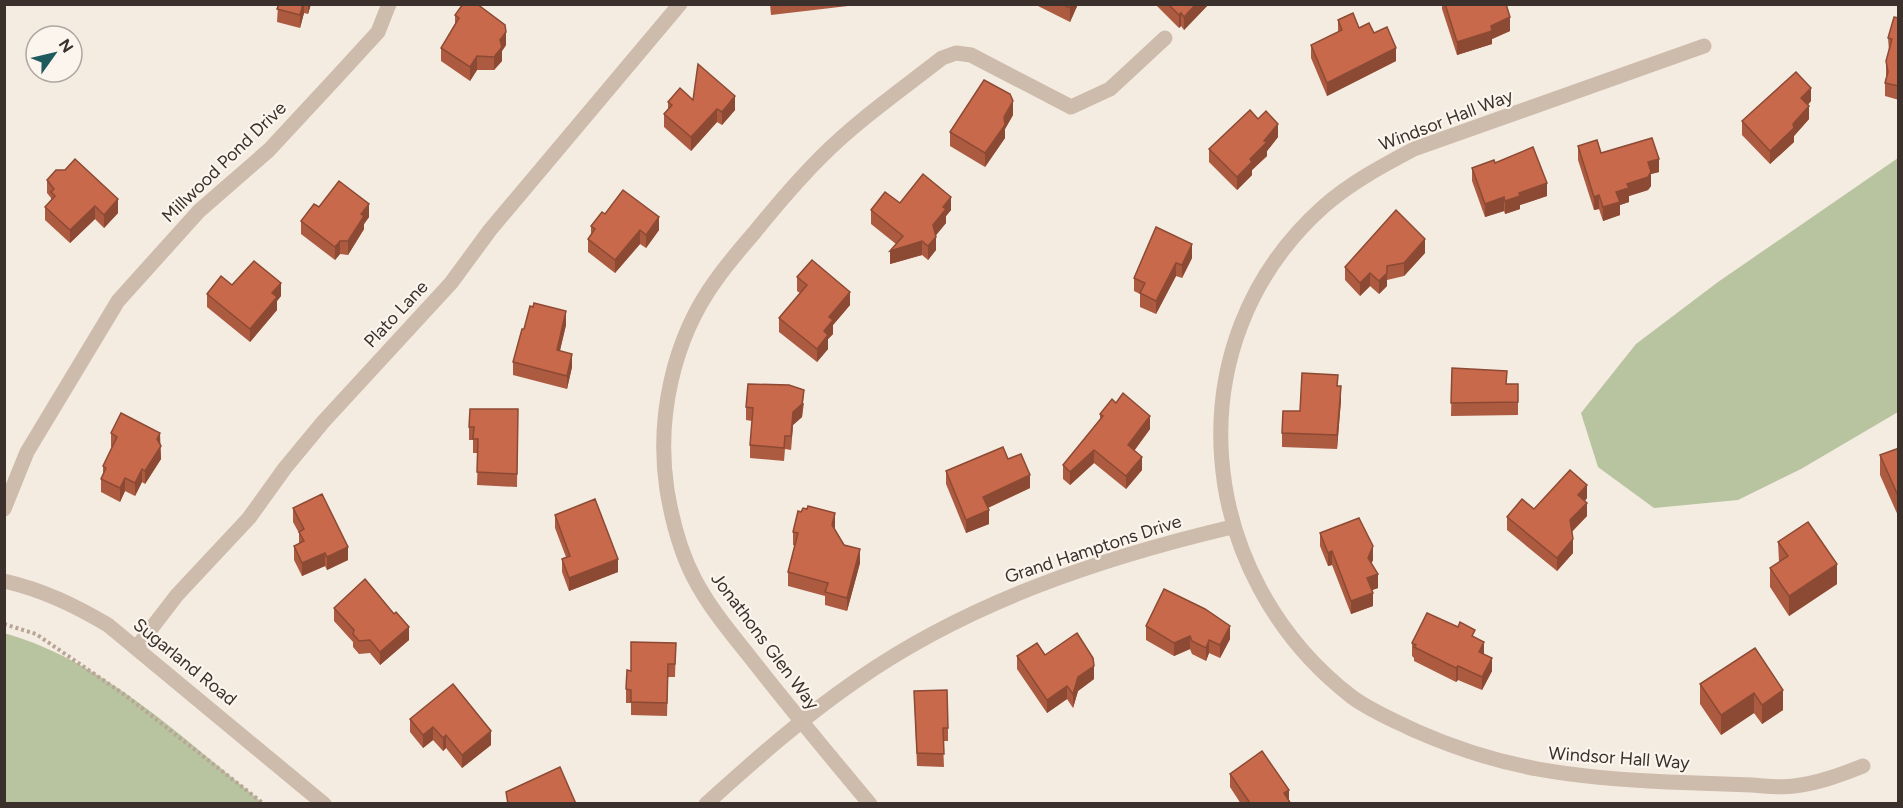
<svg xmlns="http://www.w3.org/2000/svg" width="1903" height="808" viewBox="0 0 1903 808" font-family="Figtree,sans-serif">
<rect width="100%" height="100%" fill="#f4ebe1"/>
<g fill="#b8c4a0">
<polygon points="1898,158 1898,412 1801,469 1738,500 1654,508 1598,467 1581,413 1636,344 1718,282"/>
<path d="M4,633C106,662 183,739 263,803H5Z"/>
</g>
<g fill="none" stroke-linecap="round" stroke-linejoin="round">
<polyline stroke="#b9a596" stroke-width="4" stroke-dasharray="3 3" stroke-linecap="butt" points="4,624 36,634 125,695 264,804"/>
<g stroke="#cdbbac" stroke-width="15">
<path d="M1704,46L1414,149C1382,166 1350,183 1323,207C1171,343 1195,576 1352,697C1371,711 1395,721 1416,731C1502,769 1574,778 1668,782C1696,783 1724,784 1752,785C1766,786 1781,788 1794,786C1819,783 1840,775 1863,766"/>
<polyline points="4,509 27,452 118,301 199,211 269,150 334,80 378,32 389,4"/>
<path d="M4,581C43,590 74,605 108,625L324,804"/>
<polyline points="137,647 177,595 249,518 285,468 323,422 451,283 490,230 680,4"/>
<path d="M706,804C755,760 803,717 857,680C969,602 1101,558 1232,527"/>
<path d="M870,804C829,755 789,707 750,657C730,632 709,607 694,578C680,551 672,520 667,490C656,418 673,339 716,280C728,263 741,248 754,233C775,207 797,181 821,157C858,120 901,90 942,58L956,53L971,55L1071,107L1110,89L1165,38"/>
</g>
</g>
<g fill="#ac5a40">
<polygon points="273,4 311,4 308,14 304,13 300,28 277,22 278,6"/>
<polygon points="770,4 848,4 848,6 771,15"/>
<polygon points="1034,4 1078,4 1070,22"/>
<polygon points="1155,4 1209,4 1184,30 1181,26 1179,28"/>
<polygon points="1442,4 1506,4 1510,31 1492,39 1492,44 1457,55 1442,9"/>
<polygon points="455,15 506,45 502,51 502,61 494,70 477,70 470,81 441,61 441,48 455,24"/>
<polygon points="1899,18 1899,100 1885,96 1885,83 1886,77 1886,61 1889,51 1888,38"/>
<polygon points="1338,20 1374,33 1396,61 1327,96 1311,58 1311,45 1338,32"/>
<polygon points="693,100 735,110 722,125 717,122 691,151 664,127 664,114 668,109 668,102"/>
<polygon points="1811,101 1808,105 1809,119 1794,136 1794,142 1770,164 1742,135 1742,121"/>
<polygon points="1013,115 1005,129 1005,138 985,167 950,146 950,132"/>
<polygon points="1278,137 1267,151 1267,156 1252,170 1252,175 1237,190 1209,162 1209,149"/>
<polygon points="1578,146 1601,153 1659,172 1651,174 1651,186 1648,190 1629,196 1629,202 1620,205 1620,215 1603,221 1599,209 1594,210 1578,160"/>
<polygon points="1495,163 1547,196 1520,205 1520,209 1505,214 1504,211 1485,217 1472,181 1472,168"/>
<polygon points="47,180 118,213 104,228 95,219 70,243 45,220 45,207 51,201 51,198 47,193"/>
<polygon points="900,203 951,210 946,216 946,223 935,236 936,250 928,260 922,255 890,264 896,244 871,224 871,210"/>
<polygon points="319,207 369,217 364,224 364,229 348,255 340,254 335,260 301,234 301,221"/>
<polygon points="605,214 659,230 646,248 640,244 615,273 588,252 588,239 591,235 591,226"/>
<polygon points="1425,253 1404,276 1387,280 1387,286 1379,294 1370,286 1360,296 1345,280 1345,267"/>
<polygon points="1192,258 1182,278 1176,276 1156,314 1140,307 1140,294 1134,291 1134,278"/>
<polygon points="797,277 850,305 833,325 833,334 828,339 828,349 817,362 779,332 779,318 800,293 797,291"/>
<polygon points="232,285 281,296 277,301 277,310 250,342 207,307 207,294"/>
<polygon points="566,325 560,350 572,367 567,389 513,375 513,362 524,329"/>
<polygon points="1452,368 1507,384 1518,384 1518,415 1451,416"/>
<polygon points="1338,386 1341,400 1337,449 1282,447 1282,433 1300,411"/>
<polygon points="804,403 802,417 793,425 791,450 785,449 784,461 750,458 750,445 752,421 746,420 746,407"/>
<polygon points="518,409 517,487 477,485 478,453 473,453 473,440 469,440 469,427"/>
<polygon points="1100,414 1150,429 1134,451 1142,470 1126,489 1094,463 1070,485 1063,479 1063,465 1100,419"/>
<polygon points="111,433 160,444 161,459 145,484 142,482 135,496 125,491 120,502 101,492 101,479 103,474 103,466 112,447 111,447"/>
<polygon points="1899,448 1899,518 1880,475 1880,455"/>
<polygon points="1008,459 1030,488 988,508 989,524 966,533 946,484 946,471"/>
<polygon points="1587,498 1585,501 1587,516 1572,532 1573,553 1557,571 1507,530 1507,517 1534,509"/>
<polygon points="293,508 348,560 327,570 325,566 302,576 294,560 294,546 299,544 299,533 293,522"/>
<polygon points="555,515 618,572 569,591 562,572 562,559 566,557 555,528"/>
<polygon points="835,526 835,529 844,545 860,563 847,611 825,605 825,596 788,586 788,572 795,546 793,545 793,532"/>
<polygon points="1320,533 1373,560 1371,564 1378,588 1372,590 1373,606 1351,614 1332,565 1328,566 1320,546"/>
<polygon points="1778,542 1837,584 1789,616 1770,587 1770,568 1779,562"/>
<polygon points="334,608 409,640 380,665 370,653 359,654 353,647 353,642 334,621"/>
<polygon points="1146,626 1230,639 1220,658 1209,653 1206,661 1192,654 1190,649 1174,656 1146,640"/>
<polygon points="1475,638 1492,671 1482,690 1458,680 1456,682 1414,661 1414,658 1412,656 1412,643"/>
<polygon points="676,643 675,677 668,677 667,716 631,715 631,703 626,703 626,689 631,671"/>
<polygon points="1755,648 1783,710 1762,724 1754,713 1721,735 1700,704 1700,684"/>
<polygon points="1045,655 1094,679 1078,691 1073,708 1067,699 1047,713 1017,669 1017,656"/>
<polygon points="914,691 948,728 948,741 943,741 944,767 917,766"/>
<polygon points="410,719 491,745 462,768 446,748 443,751 433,740 423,748 410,732"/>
<polygon points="1230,774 1289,800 1291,804 1241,804 1230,787"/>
</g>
<g fill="#8c4a34">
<polygon points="303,4 304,4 304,13 300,28 300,15"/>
<polygon points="308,4 311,4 308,14"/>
<polygon points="1072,4 1078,4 1070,22 1070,8"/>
<polygon points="1196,4 1209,4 1184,30 1184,17"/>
<polygon points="1181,13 1181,26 1179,28 1179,15"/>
<polygon points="1510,17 1510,31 1492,39 1492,44 1457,55 1457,42"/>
<polygon points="506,32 506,45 502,51 502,61 494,70 494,57 500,40"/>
<polygon points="1396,48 1396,61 1327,96 1327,83"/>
<polygon points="477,56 477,70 470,81 470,67"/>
<polygon points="1811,88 1811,101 1801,111 1801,98"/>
<polygon points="735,96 735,110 722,125 722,112"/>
<polygon points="1013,101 1013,115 1005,129 1005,138 985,167 985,153"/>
<polygon points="1809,106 1809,119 1794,136 1794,142 1770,164 1770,151"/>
<polygon points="717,109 717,122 691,151 691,137"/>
<polygon points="1278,124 1278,137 1267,151 1267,156 1252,170 1252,175 1237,190 1237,177 1264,141"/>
<polygon points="1659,159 1659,172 1651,174 1651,186 1648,190 1629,196 1629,202 1620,205 1620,215 1603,221 1603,207 1616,192 1627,184 1648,162"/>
<polygon points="1547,183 1547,196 1520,205 1520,209 1505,214 1505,201 1519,193"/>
<polygon points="1599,195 1599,209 1594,210 1594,197"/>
<polygon points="951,197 951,210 946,216 946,223 933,239 933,225 943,207"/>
<polygon points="1504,197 1504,211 1485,217 1485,204"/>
<polygon points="118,199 118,213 104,228 104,215"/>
<polygon points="369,204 369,217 364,224 364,229 348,255 348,241 361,214"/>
<polygon points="95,206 95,219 70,243 70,230"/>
<polygon points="659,217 659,230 646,248 646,235"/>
<polygon points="640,230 640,244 615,273 615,260"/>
<polygon points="936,237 936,250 928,260 928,246"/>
<polygon points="1425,239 1425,253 1404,276 1404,263"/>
<polygon points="340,241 340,254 335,260 335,247"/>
<polygon points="922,241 922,255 890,264 890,251"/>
<polygon points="1192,244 1192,258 1182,278 1182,265"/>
<polygon points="1176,263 1176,276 1156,314 1156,301"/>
<polygon points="1370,273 1370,286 1360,296 1360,283"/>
<polygon points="1387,273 1387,286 1379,294 1379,281"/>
<polygon points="281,283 281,296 277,301 277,310 250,342 250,329 272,293"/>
<polygon points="850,292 850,305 833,325 833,334 828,339 828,349 817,362 817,349 829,317"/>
<polygon points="566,311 566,325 557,363 557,350"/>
<polygon points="572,354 572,367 567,389 567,376"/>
<polygon points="1341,386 1341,400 1337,449 1337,435"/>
<polygon points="804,390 802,417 793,425 791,450 793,412"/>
<polygon points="1150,416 1150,429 1128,459 1128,445"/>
<polygon points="160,433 161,459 145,484 145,471"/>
<polygon points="1094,450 1094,463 1070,485 1070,472"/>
<polygon points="1142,457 1142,470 1126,489 1126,476"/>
<polygon points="142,469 142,482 135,496 135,483"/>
<polygon points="1030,475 1030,488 983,510 983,497"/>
<polygon points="125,478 125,491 120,502 120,488"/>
<polygon points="1587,485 1587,498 1578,509 1578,495"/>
<polygon points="1587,503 1587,516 1570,533 1570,520"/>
<polygon points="989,510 989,524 966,533 966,520"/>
<polygon points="835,513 835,526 832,538 832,525"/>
<polygon points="1573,539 1573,553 1557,571 1557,558"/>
<polygon points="1373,546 1373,560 1368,571 1368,558"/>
<polygon points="348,547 348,560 327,570 327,557"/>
<polygon points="860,549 860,563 847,611 847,598"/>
<polygon points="1332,551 1332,565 1328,566 1328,553"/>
<polygon points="325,553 325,566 302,576 302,563"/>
<polygon points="618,559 618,572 569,591 569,578"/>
<polygon points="1837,564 1837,584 1789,616 1789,596"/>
<polygon points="1378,574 1378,588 1367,592 1367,578"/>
<polygon points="1373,593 1373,606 1351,614 1351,601"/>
<polygon points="1230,626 1230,639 1220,658 1220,645"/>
<polygon points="409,627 409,640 380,665 380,652"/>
<polygon points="1190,636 1190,649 1174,656 1174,643"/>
<polygon points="1209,640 1209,653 1206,661 1206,648"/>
<polygon points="1484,642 1484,655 1479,652"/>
<polygon points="1492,658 1492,671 1482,690 1482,677"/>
<polygon points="1094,666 1094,679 1078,691 1073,708 1073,694 1078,677"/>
<polygon points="1458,666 1458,680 1456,682 1456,668"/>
<polygon points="1067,686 1067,699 1047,713 1047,700"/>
<polygon points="1783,690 1783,710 1762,724 1762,705"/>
<polygon points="1754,693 1754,713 1721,735 1721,715"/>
<polygon points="433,727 433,740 423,748 423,735"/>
<polygon points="491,731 491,745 462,768 462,755"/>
<polygon points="446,735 446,748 443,751 443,738"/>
<polygon points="1289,790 1289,803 1284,793"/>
</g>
<g fill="#c8694b" stroke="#8c4a34" stroke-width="1.5">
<polygon points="279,4 303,4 300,15 277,9"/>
<polygon points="463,4 477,4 505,25 506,32 500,40 502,47 494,57 477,56 470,67 441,48 459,18 455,15"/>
<polygon points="1062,4 1072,4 1070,8"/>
<polygon points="1168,4 1196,4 1184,17 1181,13 1179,15"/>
<polygon points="1445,4 1506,4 1510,17 1491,26 1492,31 1457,42"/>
<polygon points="1353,13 1359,28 1369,23 1374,33 1387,27 1396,48 1327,83 1311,45 1342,30 1338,20"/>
<polygon points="1894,17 1899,18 1899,86 1885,83 1888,72 1886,61 1892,39 1888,38"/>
<polygon points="698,64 735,96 722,112 717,109 691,137 664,114 672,105 668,102 680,88 693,100"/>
<polygon points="1796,72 1811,88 1801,98 1809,106 1793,124 1794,128 1770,151 1742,121"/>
<polygon points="984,80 1010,94 1013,101 1004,117 1005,125 985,153 950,132"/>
<polygon points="1250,110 1258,119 1266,111 1278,124 1264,141 1267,142 1250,159 1252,162 1237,177 1209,149"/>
<polygon points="1652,138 1659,159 1648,162 1651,172 1648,177 1627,184 1629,188 1616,192 1620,202 1603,207 1599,195 1594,197 1578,146 1597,140 1601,153"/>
<polygon points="1533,147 1547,183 1519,193 1520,196 1505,201 1504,197 1485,204 1472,168 1494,160 1495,163"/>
<polygon points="75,159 118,199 104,215 95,206 70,230 45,207 55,196 51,192 54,189 47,180 56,170 65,170"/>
<polygon points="923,174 951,197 943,207 946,209 933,225 936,237 928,246 922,241 890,251 903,236 871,210 885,192 900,203"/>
<polygon points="339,181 369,204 361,214 364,216 348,241 340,241 335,247 301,221 314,204 319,207"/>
<polygon points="623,190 659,217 646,235 640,230 615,260 588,239 595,229 591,226 602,212 605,214"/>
<polygon points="1396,210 1425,239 1404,263 1387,266 1387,273 1379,281 1370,273 1360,283 1345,267"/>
<polygon points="1156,227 1192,244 1182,265 1176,263 1156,301 1140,293 1145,283 1134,278"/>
<polygon points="812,260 850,292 829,317 833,320 824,331 828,335 817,349 779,318 807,285 797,277"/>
<polygon points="254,261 281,283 272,293 277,297 250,329 207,294 221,276 232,285"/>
<polygon points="534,303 566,311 557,350 572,354 567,376 513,362 522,329 524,329 530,306 533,307"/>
<polygon points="1452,368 1507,371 1506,384 1518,384 1518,402 1451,403"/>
<polygon points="1302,373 1338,375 1337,386 1341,386 1337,435 1282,433 1283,411 1300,411"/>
<polygon points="748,384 789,385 804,390 802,404 793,412 791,436 785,436 784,448 750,445 753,408 746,407"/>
<polygon points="1123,393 1150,416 1128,445 1142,457 1126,476 1094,450 1070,472 1063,465 1103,416 1100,414 1112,399 1116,403"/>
<polygon points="470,409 518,409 517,474 477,472 478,439 473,439 474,427 469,427"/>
<polygon points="121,413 160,433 157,439 161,446 145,471 142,469 135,483 125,478 120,488 101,479 106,468 103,466 117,437 111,433"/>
<polygon points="1003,447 1008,459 1021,454 1030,475 983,497 989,510 966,520 946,471"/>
<polygon points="1899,448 1899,498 1880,455"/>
<polygon points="1570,470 1587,485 1578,495 1587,503 1570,520 1573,539 1557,558 1507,517 1522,499 1534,509"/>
<polygon points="322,494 348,547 327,557 325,553 302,563 294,546 304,541 299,532 304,529 293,508"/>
<polygon points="595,499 618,559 569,578 562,559 570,556 555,515"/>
<polygon points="808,506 835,513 832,525 844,545 860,549 847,598 825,592 828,583 788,572 798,533 793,532 798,511 801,512 803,508 807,509"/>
<polygon points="1359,518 1373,546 1368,558 1378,574 1367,578 1373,593 1351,601 1332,551 1328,553 1320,533"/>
<polygon points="1808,522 1837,564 1789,596 1770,568 1788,556 1778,542"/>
<polygon points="365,579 394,614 396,612 409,627 380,652 370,640 359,641 353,634 354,630 334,608"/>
<polygon points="1164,589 1205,609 1230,626 1220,645 1209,640 1206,648 1192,641 1190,636 1174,643 1146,626"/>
<polygon points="1427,613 1458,627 1460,622 1475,630 1472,636 1484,642 1479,652 1492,658 1482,677 1458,666 1456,668 1414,647 1416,645 1412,643"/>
<polygon points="1077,633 1093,658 1094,666 1078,677 1073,694 1067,686 1047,700 1017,656 1037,643 1045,655"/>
<polygon points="631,642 676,643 675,664 668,664 667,703 631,702 631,690 626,689 627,670 631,671"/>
<polygon points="1755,648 1783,690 1762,705 1754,693 1721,715 1700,684"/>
<polygon points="453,684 491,731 462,755 446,735 443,738 433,727 423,735 410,719"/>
<polygon points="947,690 948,728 943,728 944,754 917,753 914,691"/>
<polygon points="1262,751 1289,790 1284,793 1291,804 1249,804 1250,803 1230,774"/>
<polygon points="560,767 576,804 508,804 506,792"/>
</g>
<g text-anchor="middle" stroke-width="4.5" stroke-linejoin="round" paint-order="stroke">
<g font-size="18" fill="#3b302b" stroke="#fbf5ee">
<text transform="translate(1446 120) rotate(-21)" y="6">Windsor Hall Way</text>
<text transform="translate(224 162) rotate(-44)" y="6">Millwood Pond Drive</text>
<text transform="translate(396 314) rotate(-47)" y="6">Plato Lane</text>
<text transform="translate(1093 549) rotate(-18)" y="6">Grand Hamptons Drive</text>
<text transform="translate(765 641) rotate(53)" y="6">Jonathons Glen Way</text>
<text transform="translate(185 662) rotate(39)" y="6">Sugarland Road</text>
<text transform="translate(1619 758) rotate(4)" y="6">Windsor Hall Way</text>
</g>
</g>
<rect width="1903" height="808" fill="none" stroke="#3b302b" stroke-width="12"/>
<g transform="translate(54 54) rotate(56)"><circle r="28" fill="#fbf5ee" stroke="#aea6a0" stroke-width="1.5"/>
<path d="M0-4.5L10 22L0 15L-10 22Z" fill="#1f5a5e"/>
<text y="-9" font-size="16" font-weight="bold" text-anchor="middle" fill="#3b302b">N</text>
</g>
</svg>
